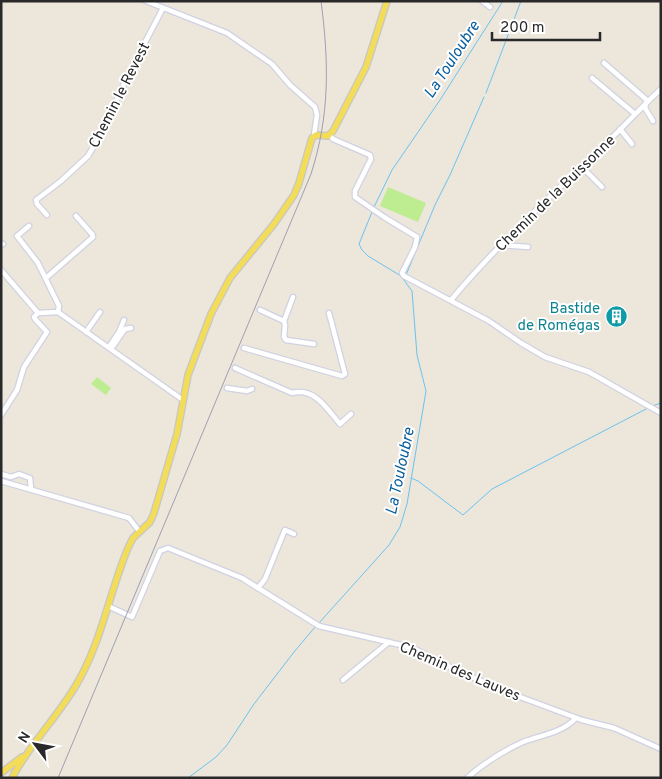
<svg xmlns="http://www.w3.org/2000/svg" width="662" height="779" viewBox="0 0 662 779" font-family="Overpass,sans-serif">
<rect width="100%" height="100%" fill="#ece6db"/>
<g fill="#beec91">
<polygon points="388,187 426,203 418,222 380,206"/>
<polygon points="97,377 111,388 106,395 91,384"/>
</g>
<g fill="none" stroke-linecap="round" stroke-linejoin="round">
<g stroke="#6bc3f1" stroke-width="1">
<polyline points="486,93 521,1"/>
<polyline points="374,207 392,170 440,100 503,1"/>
<polyline points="406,275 435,205 450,175 484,97"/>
<polyline points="652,406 661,403"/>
<polyline points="411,478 418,481 463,515 492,489 648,408"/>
<polyline points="319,623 389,545 400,527 407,504 426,391 417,355 412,291 401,276 368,256 362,250 359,244 372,212"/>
<polyline points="188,778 216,757 227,745 254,704 294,652 316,626"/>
</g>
<defs>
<g id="minor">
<polyline points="146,1 227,33 272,64 290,85 315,107 317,115 314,135"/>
<polyline points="482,1 490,7"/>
<polyline points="604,63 648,101"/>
<polyline points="592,78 635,114"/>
<polyline points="646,103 645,108 653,121"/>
<polyline points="620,129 632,144"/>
<polyline points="330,135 333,139 370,155 371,159 355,191 355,197 384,217 417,237 415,247 402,273 404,276 489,321 521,343 545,357 589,372 661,413"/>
<polyline points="582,167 602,187"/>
<polyline points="47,215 37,204 36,200 61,181 88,156 102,132 129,73 163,8"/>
<polyline points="29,226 17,236 38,263 59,306 58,312 183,400"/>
<polyline points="1,245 3,244"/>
<polyline points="501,245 528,247"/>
<polyline points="1,270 38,313 58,312"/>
<polyline points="46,278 93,237 92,234 76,216"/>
<path d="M451,300C497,245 550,197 601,148C622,129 640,108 661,89"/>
<polyline points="260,310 284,321 293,297"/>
<polyline points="284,321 285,325 284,337 286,340 314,344"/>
<polyline points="86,332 100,312"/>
<polyline points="109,347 119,332 124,320"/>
<polyline points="244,348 342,376 345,374 329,313"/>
<polyline points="111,349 125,329 131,328"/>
<path d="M235,368L292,393C315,387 327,409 340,424L351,414"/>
<polyline points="227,388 247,391 252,389"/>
<polyline points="1,415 17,390 24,367 47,332 35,319 34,317 38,313"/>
<polyline points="1,474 11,477 19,474 30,478 31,489"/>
<polyline points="1,481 129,518 139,531"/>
<polyline points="258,588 265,579 284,532 285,530 294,534"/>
<polyline points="108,606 132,617 158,556 160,551 168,548 242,578 319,626 401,645 417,650 464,674 523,698 582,720 614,728 661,749"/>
<polyline points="343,680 389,642"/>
<path d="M467,778C484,763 503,751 523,742C541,735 562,733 576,718"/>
</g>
<g id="major">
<polyline points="1,773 22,757"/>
<path d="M12,778C30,743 60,715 79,680C102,639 110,591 128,548L133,538L150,522L154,513L177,434L188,375L211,314L230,278L274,224L294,195L299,183L312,138L316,135L328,136L333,131L366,67L387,1"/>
</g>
</defs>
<use href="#minor" stroke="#d0d2e3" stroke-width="7"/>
<use href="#major" stroke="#c7c7c7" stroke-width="8"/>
<use href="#minor" stroke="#fff" stroke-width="4.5"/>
<use href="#major" stroke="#f3dc58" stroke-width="5.5"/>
<path stroke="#9e9fb4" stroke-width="1" d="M58,778L311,174C330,115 329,62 321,1"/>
</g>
<defs>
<symbol id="building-disc" viewBox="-11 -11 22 22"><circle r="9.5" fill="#0f9aa8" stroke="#fff"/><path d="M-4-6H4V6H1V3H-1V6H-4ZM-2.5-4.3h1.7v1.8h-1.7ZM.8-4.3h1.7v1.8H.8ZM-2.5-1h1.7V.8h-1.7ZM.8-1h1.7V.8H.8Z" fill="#fff"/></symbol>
</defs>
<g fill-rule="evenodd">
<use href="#building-disc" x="604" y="304" width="25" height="25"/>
</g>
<g text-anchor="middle" stroke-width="4" stroke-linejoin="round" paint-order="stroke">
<g font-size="15" fill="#292929" stroke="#fff">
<text transform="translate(119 95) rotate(-63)" y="5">Chemin le Revest</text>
<text transform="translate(555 193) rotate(-44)" y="5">Chemin de la Buissonne</text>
<text transform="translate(460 671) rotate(23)" y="5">Chemin des Lauves</text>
</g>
<g font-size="15" fill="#0d838f" stroke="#fff" text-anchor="end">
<text x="600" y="313">Bastide<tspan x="600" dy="17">de Romégas</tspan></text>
</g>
<g font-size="16" font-style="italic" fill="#0a5e9d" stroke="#fff">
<text transform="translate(451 59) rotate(-57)" y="6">La Touloubre</text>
<text transform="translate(399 471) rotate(-78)" y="6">La Touloubre</text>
</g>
</g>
<rect width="662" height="779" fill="none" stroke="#292929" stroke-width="5"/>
<g transform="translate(35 744) rotate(302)" stroke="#ffffff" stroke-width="4" paint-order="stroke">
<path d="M0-4L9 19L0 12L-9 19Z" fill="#292929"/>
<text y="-8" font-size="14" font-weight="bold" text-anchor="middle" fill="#292929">N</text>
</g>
<path d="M492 32v8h108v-8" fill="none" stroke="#292929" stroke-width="2.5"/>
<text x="500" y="32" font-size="15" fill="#292929" stroke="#ffffff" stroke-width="4" paint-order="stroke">200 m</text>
</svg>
